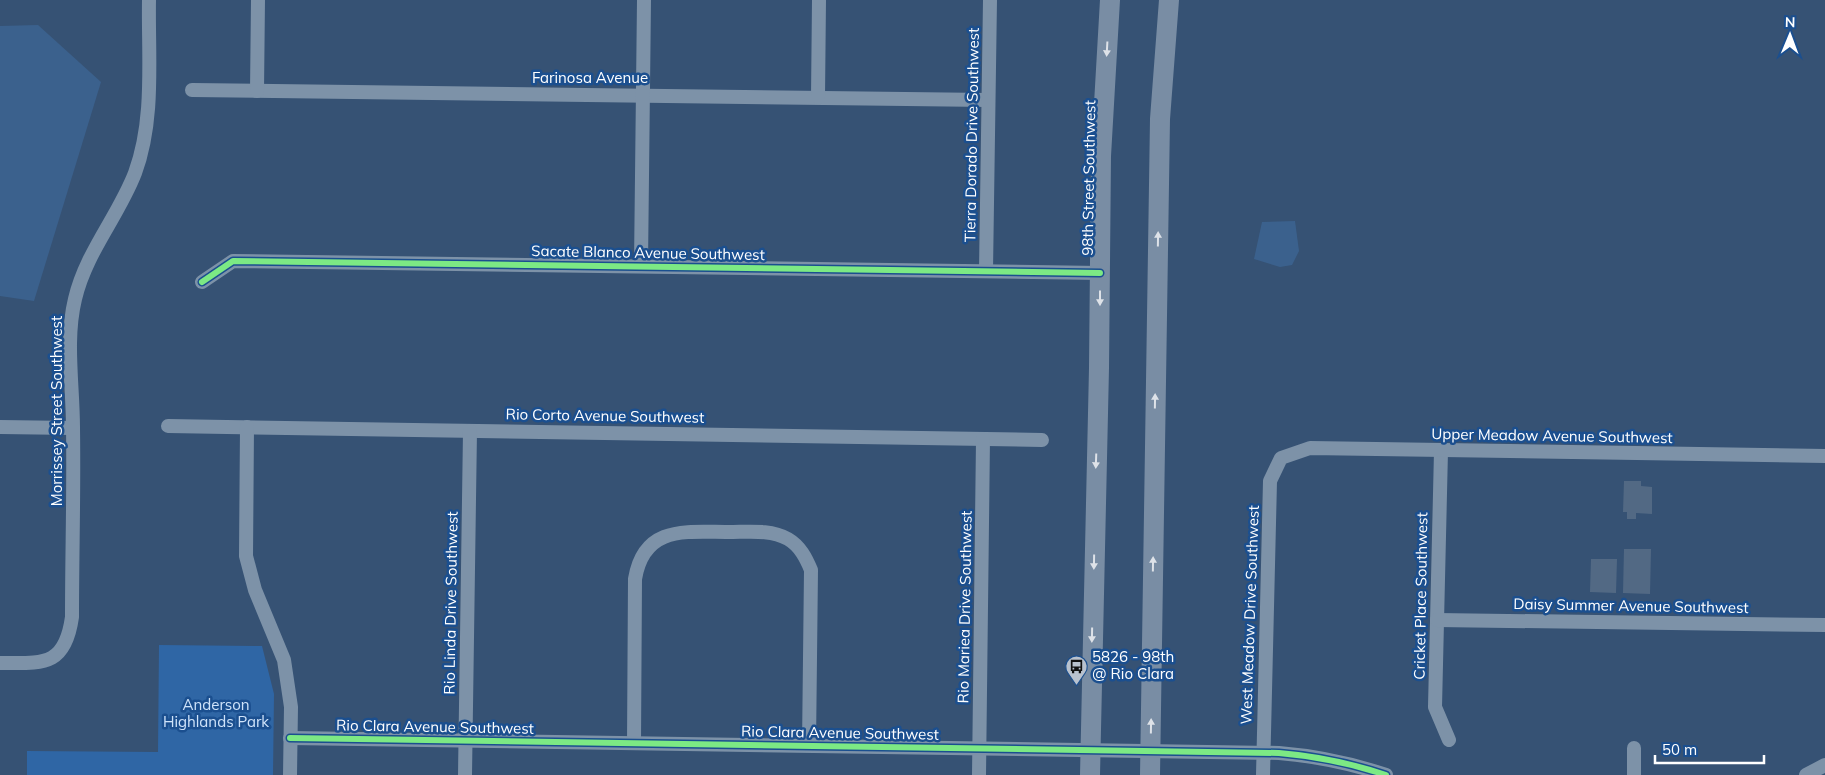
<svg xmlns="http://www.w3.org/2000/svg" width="1825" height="775" viewBox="0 0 1825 775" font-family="Mulish,sans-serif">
<rect width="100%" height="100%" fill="#365274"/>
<polygon fill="#2f66a5" points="159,645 262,646 274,694 273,775 27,775 27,751 158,752"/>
<g fill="#3b618d">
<polygon points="38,25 101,82 34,301 0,296 0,26"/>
<polygon points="1295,221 1299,251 1292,265 1280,267 1254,259 1262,222"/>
</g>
<g fill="#526984">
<polygon points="1624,481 1641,481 1641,486 1652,487 1652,514 1636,513 1636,519 1627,519 1627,512 1623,512"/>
<polygon points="1624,549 1651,549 1650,594 1623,593"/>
<polygon points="1591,559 1617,559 1616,593 1590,592"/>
</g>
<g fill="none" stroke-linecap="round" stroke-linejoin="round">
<g stroke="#7d92a8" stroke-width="14">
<polyline points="192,90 988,100"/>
<polyline points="257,91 258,0"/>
<polyline points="818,97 819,0"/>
<polyline points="641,265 644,0"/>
<polyline points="986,271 990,0"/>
<polyline points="202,282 233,261 1100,273"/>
<polyline points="168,426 1042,440"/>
<polyline points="0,427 73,428"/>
<polyline points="247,427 246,556 255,590 284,660 291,707 290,775"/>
<polyline points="1441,451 1435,707 1449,740"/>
<polyline points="1437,620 1825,625"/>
<path d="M0,663C43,663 65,667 72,617C72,554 74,491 73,428C73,386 65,340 75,299C86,252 118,217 135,173C155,119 148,57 149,0"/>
<path d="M290,738L1279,753C1316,756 1350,763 1386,775"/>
<path d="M634,743L635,579C644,525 686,532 728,532C749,532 770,529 788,539C800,546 806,558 811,570L809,745"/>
<polyline points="465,775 470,431"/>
<polyline points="979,775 983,439"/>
<polyline points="1263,775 1270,481 1281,458 1310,448 1825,456"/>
<polyline points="1634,775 1634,748"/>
<polyline points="1806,775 1825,765"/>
</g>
<g stroke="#798da4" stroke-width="20">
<polyline points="1090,775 1099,368 1101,156 1110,0"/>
<polyline points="1150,775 1160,119 1169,0"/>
</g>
<defs>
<g id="cycleway">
<polyline points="202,282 233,261 1100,273"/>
<path d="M290,738L1279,753C1316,756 1350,763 1386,775"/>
</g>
</defs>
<use href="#cycleway" stroke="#1b4f8f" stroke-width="9"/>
<use href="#cycleway" stroke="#7ce984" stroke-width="6"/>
</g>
<defs><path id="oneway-solid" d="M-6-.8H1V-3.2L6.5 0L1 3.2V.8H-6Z" transform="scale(1.25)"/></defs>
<g fill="#dee2e8">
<use href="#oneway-solid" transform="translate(1107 49) rotate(93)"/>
<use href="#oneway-solid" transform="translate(1158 239) rotate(-89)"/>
<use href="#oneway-solid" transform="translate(1100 298) rotate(90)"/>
<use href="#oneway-solid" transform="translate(1155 401) rotate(-89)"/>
<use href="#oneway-solid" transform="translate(1096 461) rotate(92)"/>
<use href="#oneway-solid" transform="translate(1094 562) rotate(91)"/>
<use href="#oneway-solid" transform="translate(1153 564) rotate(-89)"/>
<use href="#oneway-solid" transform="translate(1092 635) rotate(91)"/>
<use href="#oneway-solid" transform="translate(1151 726) rotate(-89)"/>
</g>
<defs>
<symbol id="bus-pin" viewBox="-11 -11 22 30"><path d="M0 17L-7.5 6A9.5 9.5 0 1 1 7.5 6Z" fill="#b9c2ce" stroke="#1b4f8f"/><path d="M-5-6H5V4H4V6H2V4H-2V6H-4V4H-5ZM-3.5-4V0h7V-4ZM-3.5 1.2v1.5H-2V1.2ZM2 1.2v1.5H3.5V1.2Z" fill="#111"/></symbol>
</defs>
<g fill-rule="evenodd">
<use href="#bus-pin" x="1064" y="654" width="25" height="34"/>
</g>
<g text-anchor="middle" stroke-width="5" stroke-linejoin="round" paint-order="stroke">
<g font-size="15" fill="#fff" stroke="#1b4f8f">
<text x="590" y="83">Farinosa Avenue</text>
<text transform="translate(972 135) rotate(-89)" y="5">Tierra Dorado Drive Southwest</text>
<text transform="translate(1089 178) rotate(-89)" y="5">98th Street Southwest</text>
<text transform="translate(648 253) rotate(1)" y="5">Sacate Blanco Avenue Southwest</text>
<text transform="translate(57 411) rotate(-90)" y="5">Morrissey Street Southwest</text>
<text transform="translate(605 416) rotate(1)" y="5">Rio Corto Avenue Southwest</text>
<text transform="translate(1552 436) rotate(1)" y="5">Upper Meadow Avenue Southwest</text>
<text transform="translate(1421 596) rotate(-89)" y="5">Cricket Place Southwest</text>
<text transform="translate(451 603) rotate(-89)" y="5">Rio Linda Drive Southwest</text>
<text transform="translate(1631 606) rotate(1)" y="5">Daisy Summer Avenue Southwest</text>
<text transform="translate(965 607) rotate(-89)" y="5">Rio Mariea Drive Southwest</text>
<text transform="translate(1250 615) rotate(-88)" y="5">West Meadow Drive Southwest</text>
<text transform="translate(435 727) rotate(1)" y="5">Rio Clara Avenue Southwest</text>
<text transform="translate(840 733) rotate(1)" y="5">Rio Clara Avenue Southwest</text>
</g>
<g font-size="15" fill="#fff" stroke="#1b4f8f" text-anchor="start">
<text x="1092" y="662">5826 - 98th<tspan x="1092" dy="17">@ Rio Clara</tspan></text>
</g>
<g font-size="15" fill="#cfe3fa" stroke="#1b4f8f">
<text x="216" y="710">Anderson<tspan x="216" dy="17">Highlands Park</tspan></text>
</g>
</g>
<g transform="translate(1790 35) rotate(1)" stroke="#1b4f8f" stroke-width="4" paint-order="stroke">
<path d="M0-4L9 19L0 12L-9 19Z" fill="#ffffff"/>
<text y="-8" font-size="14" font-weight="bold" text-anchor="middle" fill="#ffffff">N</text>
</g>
<path d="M1655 755v8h109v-8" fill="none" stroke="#ffffff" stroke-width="2.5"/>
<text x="1662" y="755" font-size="15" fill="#ffffff" stroke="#1b4f8f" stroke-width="4" paint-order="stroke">50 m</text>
</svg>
